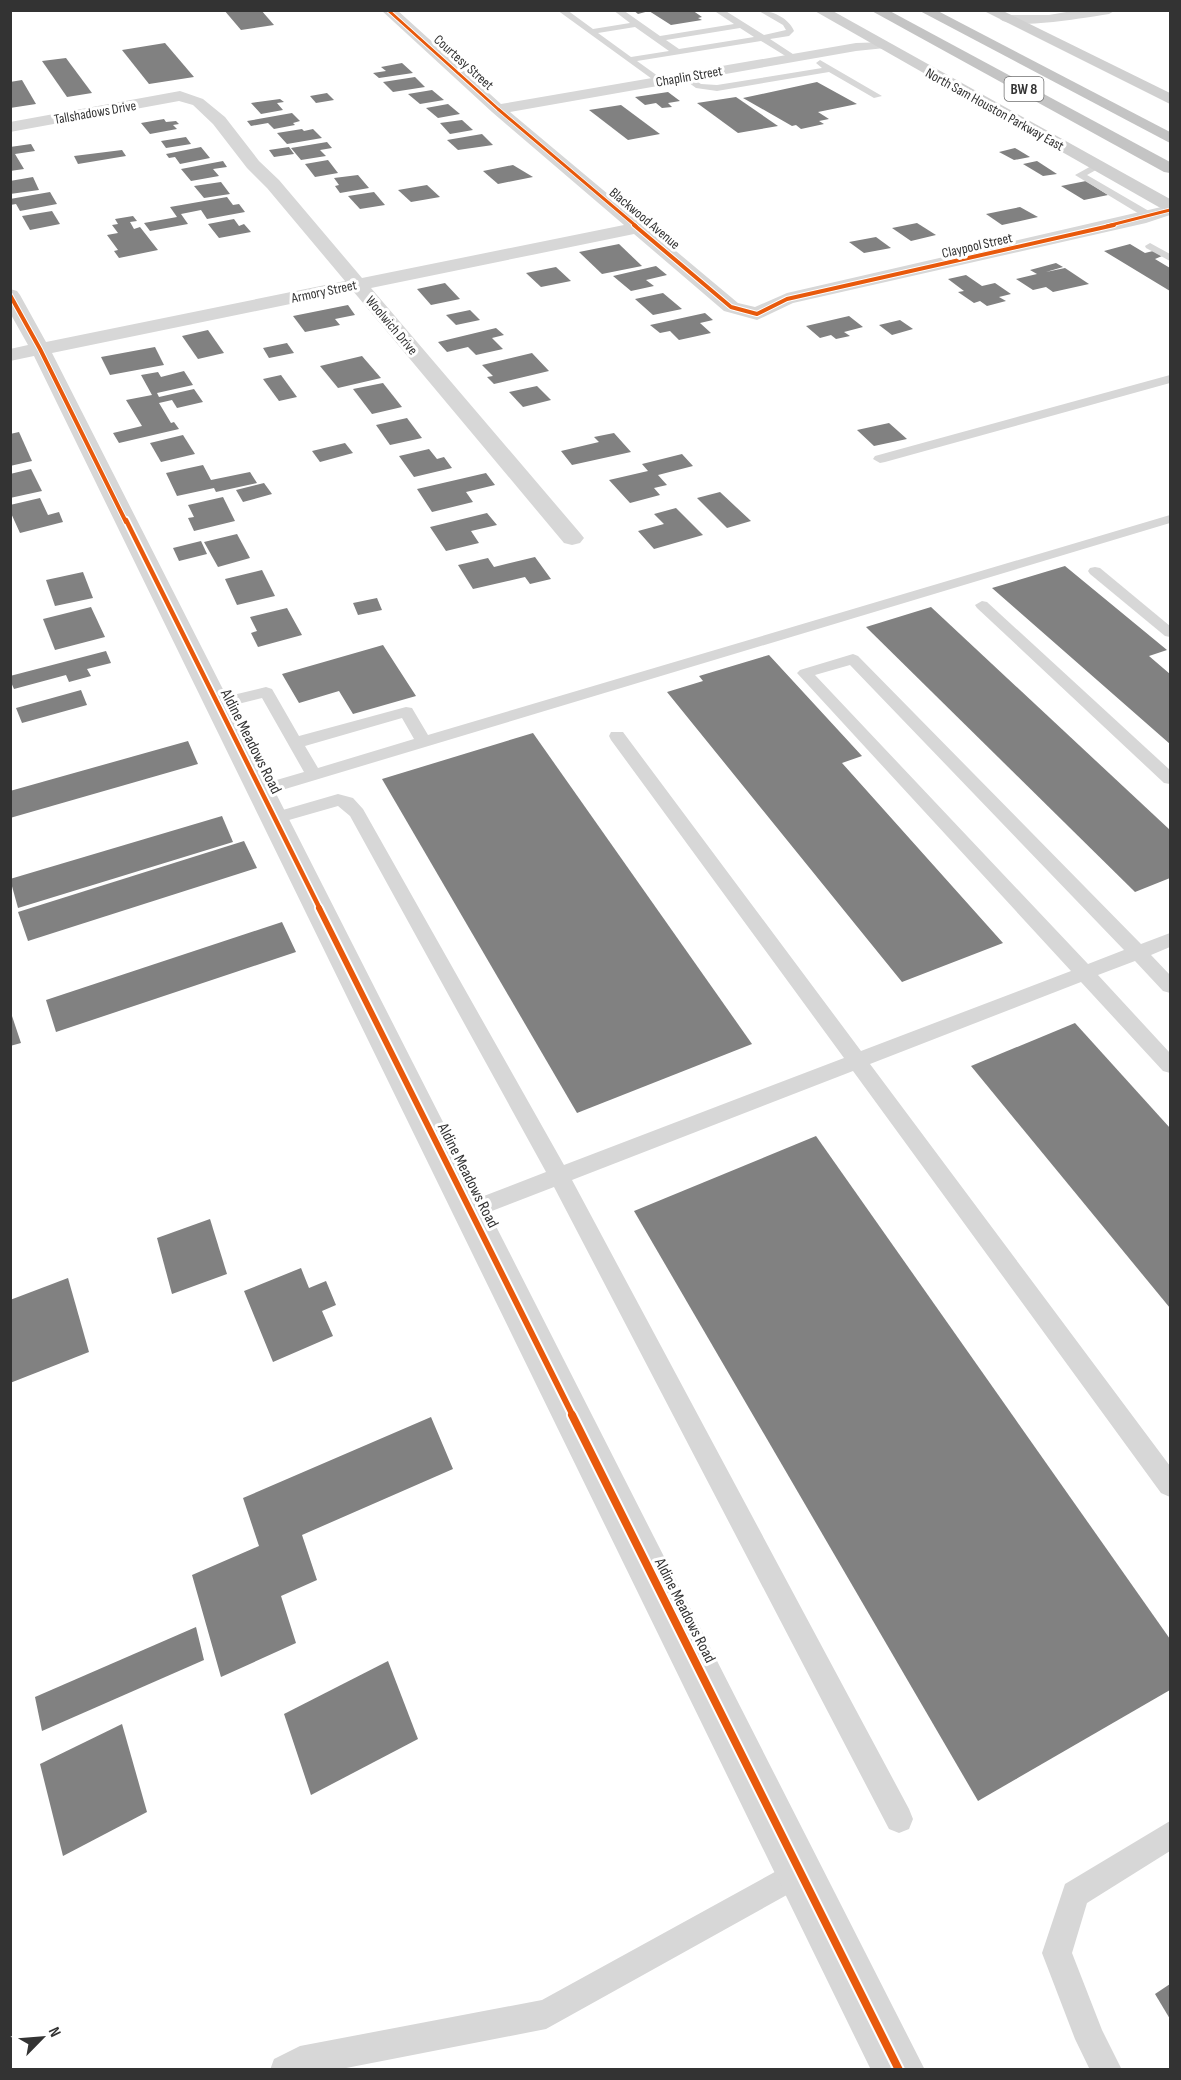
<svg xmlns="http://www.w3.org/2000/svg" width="1181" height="2080" viewBox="0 0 1181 2080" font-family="'Sofia Sans Condensed',sans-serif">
<rect width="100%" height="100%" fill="#fff"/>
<g fill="#818181">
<polygon points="224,10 261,10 274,25 241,30"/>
<polygon points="633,10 692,10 702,17 698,18 702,20 671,25 649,11 638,14"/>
<polygon points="165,43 194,77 149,84 122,50"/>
<polygon points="66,58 92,93 67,97 42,61"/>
<polygon points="402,63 413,73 379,78 373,73 386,71 381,67"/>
<polygon points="415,77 425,87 393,92 383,82"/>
<polygon points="22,80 36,104 10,108 10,82"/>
<polygon points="817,82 857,104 818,112 829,119 819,121 824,124 801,129 796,125 792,126 743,98"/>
<polygon points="432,90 444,100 420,104 408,94"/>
<polygon points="668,92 680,101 668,103 672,107 662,108 656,103 645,105 635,97"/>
<polygon points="327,93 334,100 316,103 310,96"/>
<polygon points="736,97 778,126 738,133 697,103"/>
<polygon points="280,99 284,102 277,103 283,110 261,114 251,103"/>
<polygon points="448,104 460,114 438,118 426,108"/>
<polygon points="621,105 660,134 628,140 589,110"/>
<polygon points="292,113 300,121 293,123 295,125 274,129 268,123 251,126 247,121"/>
<polygon points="164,119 166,122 176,121 179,124 173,125 177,129 150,134 141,123"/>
<polygon points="462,120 473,130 450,134 440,123"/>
<polygon points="302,129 304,131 313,129 322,138 287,144 277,133"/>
<polygon points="482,134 493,145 458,150 447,140"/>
<polygon points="186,137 191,144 166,148 161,141"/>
<polygon points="327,142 332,148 320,150 326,156 301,160 291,148"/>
<polygon points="31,144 35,151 15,154 24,169 10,171 10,147"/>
<polygon points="201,147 210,158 180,164 175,157 169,158 166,154"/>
<polygon points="289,147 294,154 274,157 269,150"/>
<polygon points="1015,148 1030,157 1014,160 999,152"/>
<polygon points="122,150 126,156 78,164 74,156"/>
<polygon points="328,160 338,173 315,177 305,164"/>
<polygon points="223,161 227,167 213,169 219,176 191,181 181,169"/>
<polygon points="1037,161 1057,174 1043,176 1023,164"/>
<polygon points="513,165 533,177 498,184 483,171"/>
<polygon points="358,175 369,188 340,193 335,186 339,185 334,178"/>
<polygon points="33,177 39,190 10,194 10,181"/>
<polygon points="1086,181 1108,195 1084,200 1061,186"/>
<polygon points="221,182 230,194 204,198 194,186"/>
<polygon points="427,185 440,197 411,202 398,190"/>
<polygon points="50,192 57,204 20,211 16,204 10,205 10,199"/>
<polygon points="374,192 385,205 360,209 348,196"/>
<polygon points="227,197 233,205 239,204 245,212 207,219 201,210 181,214 188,224 150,231 144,223 177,217 170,207"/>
<polygon points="1020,207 1038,217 1002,225 986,214"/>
<polygon points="52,211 60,224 30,230 22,216"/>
<polygon points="133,216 137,221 130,222 134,229 140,227 158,250 119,258 114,251 118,250 107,235 118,233 112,225 118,224 115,219"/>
<polygon points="234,219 239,226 244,224 251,232 219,238 208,224"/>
<polygon points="917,223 936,235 911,241 892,228"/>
<polygon points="876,237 891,248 864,253 849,242"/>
<polygon points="619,244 642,266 602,274 579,252"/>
<polygon points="1130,244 1145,253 1153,251 1162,256 1155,259 1170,268 1170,291 1104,251"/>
<polygon points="1056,263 1063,267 1046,272 1065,268 1089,284 1053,292 1046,287 1033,290 1016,279 1037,274 1030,270"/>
<polygon points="656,266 667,275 646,280 654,286 631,291 613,276"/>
<polygon points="556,267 571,281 541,287 526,273"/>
<polygon points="966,275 982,286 995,283 1011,294 999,297 1006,301 987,306 980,301 974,303 958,292 964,291 948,279"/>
<polygon points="445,283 460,299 431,305 417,289"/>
<polygon points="663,293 682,309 653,315 635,299"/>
<polygon points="348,305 355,315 335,319 340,325 305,332 293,316"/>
<polygon points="470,310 480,320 456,325 446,315"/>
<polygon points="705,313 713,320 700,323 711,333 679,340 670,331 660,333 650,325"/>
<polygon points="849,316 863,327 844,332 850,336 836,339 831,335 820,338 806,326"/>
<polygon points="900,320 913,329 892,335 879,325"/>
<polygon points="496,328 504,335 492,338 503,349 476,355 468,347 447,352 438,342"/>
<polygon points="208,330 224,353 198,359 182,336"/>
<polygon points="287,343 294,353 269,358 263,348"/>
<polygon points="155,347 164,365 110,375 101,357"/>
<polygon points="532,353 549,371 494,384 487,377 493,376 482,365"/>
<polygon points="362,356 381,378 338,388 320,366"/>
<polygon points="184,371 193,385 157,393 159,397 194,389 203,402 177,408 172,400 159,403 171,423 174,422 179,429 119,443 113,433 142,426 126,400 152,395 141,375 158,372 161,377"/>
<polygon points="281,375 297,397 279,401 263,379"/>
<polygon points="383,383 402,407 372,414 353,389"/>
<polygon points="537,386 551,400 523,407 509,392"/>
<polygon points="407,418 422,438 390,445 376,425"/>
<polygon points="889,423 907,439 874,446 857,430"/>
<polygon points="19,432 32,461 10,466 10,434"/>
<polygon points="614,433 631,452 572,465 561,451 599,442 594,437"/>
<polygon points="183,435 195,454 161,462 150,443"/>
<polygon points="345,443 353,453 320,462 312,451"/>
<polygon points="429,449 437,459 444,457 452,468 414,477 399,456"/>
<polygon points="682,454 693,466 658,475 667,485 654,488 660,495 630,503 609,480 648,471 642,464"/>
<polygon points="203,465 211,480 250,472 257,483 216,492 214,488 177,496 166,473"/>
<polygon points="31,469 42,491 10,498 10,474"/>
<polygon points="486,473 495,485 466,492 473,502 432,512 417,489"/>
<polygon points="264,483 272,494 243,502 236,490"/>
<polygon points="720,492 751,521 727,528 697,498"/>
<polygon points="223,497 235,521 194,531 188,518 194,517 188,505"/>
<polygon points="40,498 48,515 59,512 63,522 20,533 10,511 10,505"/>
<polygon points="676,508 703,535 654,549 638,531 664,524 654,514"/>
<polygon points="487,513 497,525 471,531 479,543 446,551 430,527"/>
<polygon points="237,534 250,558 218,567 204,542"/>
<polygon points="201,541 207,554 179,561 173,548"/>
<polygon points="535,557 551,579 530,584 525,577 473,589 458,565 488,558 494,567"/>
<polygon points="1065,566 1167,650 1149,656 1170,674 1170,744 992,588"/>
<polygon points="262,570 275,596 237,605 225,579"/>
<polygon points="83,572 93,598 55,606 46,580"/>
<polygon points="377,598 382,610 358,615 353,603"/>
<polygon points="91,607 105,637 55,650 43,619"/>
<polygon points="931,607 1170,830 1170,878 1135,892 866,627"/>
<polygon points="287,608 302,635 258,647 251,633 257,631 250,617"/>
<polygon points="383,645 416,696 353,714 339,691 299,703 282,674"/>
<polygon points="106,651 111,663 87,669 91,676 69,682 66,675 14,689 10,680 10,676"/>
<polygon points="769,655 862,756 842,763 1003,943 902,982 667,692 703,681 699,676"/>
<polygon points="81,690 87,705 22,723 16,708"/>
<polygon points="533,733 752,1044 577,1113 382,779"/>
<polygon points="188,741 198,764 10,818 10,791"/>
<polygon points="222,816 233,842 18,908 10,879"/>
<polygon points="244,841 257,868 28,941 18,912"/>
<polygon points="282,922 296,952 56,1032 46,1000"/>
<polygon points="10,1016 12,1016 21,1043 10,1046"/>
<polygon points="1075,1023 1170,1128 1170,1308 971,1066"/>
<polygon points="816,1136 1170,1639 1170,1690 978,1801 634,1211"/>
<polygon points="210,1219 227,1274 172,1294 157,1238"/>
<polygon points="301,1268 309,1288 326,1281 336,1305 322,1311 333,1336 273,1362 244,1291"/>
<polygon points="68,1278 89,1352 10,1383 10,1300"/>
<polygon points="431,1417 453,1469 302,1535 317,1580 281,1596 296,1643 221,1677 192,1575 259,1546 243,1498"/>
<polygon points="196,1627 204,1660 42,1731 35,1697"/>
<polygon points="388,1661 418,1739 311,1795 284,1714"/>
<polygon points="122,1724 147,1812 63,1856 40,1764"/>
<polygon points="1170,1984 1170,2019 1155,1994"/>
</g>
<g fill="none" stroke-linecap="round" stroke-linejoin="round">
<g fill="#d7d7d7" fill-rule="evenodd">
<path d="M557,10H567L593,29L630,23L613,10H623L660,36L734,24L713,10H724L764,35L786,30L783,25L759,11C772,10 789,18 794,31L789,36L770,39L799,58L792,60L761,41L637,61L662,79V83L659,84ZM635,27L669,51L631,57L598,33ZM740,28L754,37L679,49L666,40Z"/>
<polygon points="820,60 882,96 874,98 829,72 717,91 696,88 681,77 685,74 701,84 717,85 822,68 816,63"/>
<polygon points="1095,164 1103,166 1087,175 1154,214 1154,218 1146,218 1075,175"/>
<polygon points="1150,243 1170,254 1170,261 1146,248 1145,246"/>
<polygon points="1170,375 1170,383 885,462 880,463 873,459 875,456"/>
<path d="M1170,515V523L262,796L256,794L254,790L256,786L304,772L262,698L218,709L210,704L212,700L266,687L272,689L299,736L406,707L412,708L428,735ZM402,718L414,739L318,768L305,746Z"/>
<polygon points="1095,567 1100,568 1170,626 1170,637 1165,636 1090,574 1088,571 1090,568"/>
<polygon points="982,601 987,602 1170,770 1170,784 1164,783 977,608 975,605"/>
<path d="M853,654L858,656L1141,944L1170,933V947L1151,955L1170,975V993L1163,991L1135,961L1098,975L1170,1053V1073L1163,1071L1081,982L870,1064L1170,1466V1497L1161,1493L853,1071L572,1180L909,1809L913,1819L909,1829L899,1833L889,1829L554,1187L471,1219L463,1216L460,1210L463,1204L546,1172L350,816L338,806L275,824L269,822L266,818L269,814L338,794L353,798L363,809L564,1165L844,1058L611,740L609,736L611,732H623L861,1051L1071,971L797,673L800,670ZM850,665L1124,950L1088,964L815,675Z"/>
<polygon points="1170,1821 1170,1851 1087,1903 1072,1953 1102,2030 1122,2070 1090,2070 1075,2039 1042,1953 1065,1884"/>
<polygon points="802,1857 812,1861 816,1871 812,1881 546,2029 336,2070 270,2070 274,2059 300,2046 542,2000"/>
</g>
<g fill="#d7d7d7" fill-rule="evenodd">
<polygon points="381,10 397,10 501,104 856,43 885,42 887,45 885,48 856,51 510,112 738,303 755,307 787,293 1170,205 1170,215 1146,223 793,303 757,320 724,311 634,234 371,288 580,533 584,538 580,543 572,545 564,543 353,291 52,353 925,2070 871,2070 34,356 10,361 10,349 28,345 10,313 10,289 17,291 20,295 46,342 345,281 267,188 247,168 213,124 193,105 179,101 10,132 10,122 180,91 203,99 225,117 259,161 279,180 362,278 624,225 492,112"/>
<path d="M1078,10H1116L1109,14C1089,17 1012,31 1000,19L1007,15H1049Z"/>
</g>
<g fill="#d0d0d0" fill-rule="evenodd">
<polygon points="813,10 831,10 1170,199 1170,211 1164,210"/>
<polygon points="982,10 1001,10 1170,93 1170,104"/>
</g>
<g fill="#c4c4c4" fill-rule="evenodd">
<polygon points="870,10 888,10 1170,162 1170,173 1164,172"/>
<polygon points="918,10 936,10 1170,132 1170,143"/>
</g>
<defs>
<g id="cycleway-far4">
<polyline points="388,10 498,109 636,226"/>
<polyline points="1107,226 1170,210"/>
</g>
<g id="cycleway-far3">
<polyline points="634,225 731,307 757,314 787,299 1114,225"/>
<polyline points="10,295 40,349 126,522"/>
</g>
<polyline id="cycleway-far2" points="126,520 320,909"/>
<polyline id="cycleway-far1" points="319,908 573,1416"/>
<polyline id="cycleway" points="572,1415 899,2070"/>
</defs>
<use href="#cycleway-far4" stroke="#fff" stroke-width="4.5"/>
<use href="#cycleway-far3" stroke="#fff" stroke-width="6"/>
<use href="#cycleway-far2" stroke="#fff" stroke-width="8"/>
<use href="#cycleway-far1" stroke="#fff" stroke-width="10"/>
<use href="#cycleway" stroke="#fff" stroke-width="12"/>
<use href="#cycleway-far4" stroke="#e8590c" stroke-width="3"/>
<use href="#cycleway-far3" stroke="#e8590c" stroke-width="4"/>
<use href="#cycleway-far2" stroke="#e8590c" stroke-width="4.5"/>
<use href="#cycleway-far1" stroke="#e8590c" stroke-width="6"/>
<use href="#cycleway" stroke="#e8590c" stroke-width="8"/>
</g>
<g text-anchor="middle" stroke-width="6" stroke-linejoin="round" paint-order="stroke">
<g font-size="14" fill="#333" stroke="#fff">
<text transform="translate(464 62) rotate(42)" y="5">Courtesy Street</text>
<text transform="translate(689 76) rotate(-10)" y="5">Chaplin Street</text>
<text transform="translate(995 109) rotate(29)" y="5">North Sam Houston Parkway East</text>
<text transform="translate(95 112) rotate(-10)" y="5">Tallshadows Drive</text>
<text transform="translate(645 218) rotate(40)" y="5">Blackwood Avenue</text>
<text transform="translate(977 245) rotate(-13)" y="5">Claypool Street</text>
<text transform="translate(324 291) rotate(-12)" y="5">Armory Street</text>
<text transform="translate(392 325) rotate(50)" y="5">Woolwich Drive</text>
</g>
<rect fill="#fff" stroke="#707070" stroke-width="1.5" x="1004.5" y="77" width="39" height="24" rx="4.5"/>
<g font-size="15" font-weight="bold" fill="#333">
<text x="1024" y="94">BW 8</text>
</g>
<g font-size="16" fill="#333" stroke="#fff">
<text transform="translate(252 741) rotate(63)" y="6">Aldine Meadows Road</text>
<text transform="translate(469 1175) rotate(63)" y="6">Aldine Meadows Road</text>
<text transform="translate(686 1610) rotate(63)" y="6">Aldine Meadows Road</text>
</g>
</g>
<rect width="1181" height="2080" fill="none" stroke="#333333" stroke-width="24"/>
<g transform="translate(42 2038) rotate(65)" stroke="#ffffff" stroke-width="4.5" paint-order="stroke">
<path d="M0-4.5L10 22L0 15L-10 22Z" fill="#333333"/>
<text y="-9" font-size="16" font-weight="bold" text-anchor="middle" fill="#333333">N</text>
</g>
</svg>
